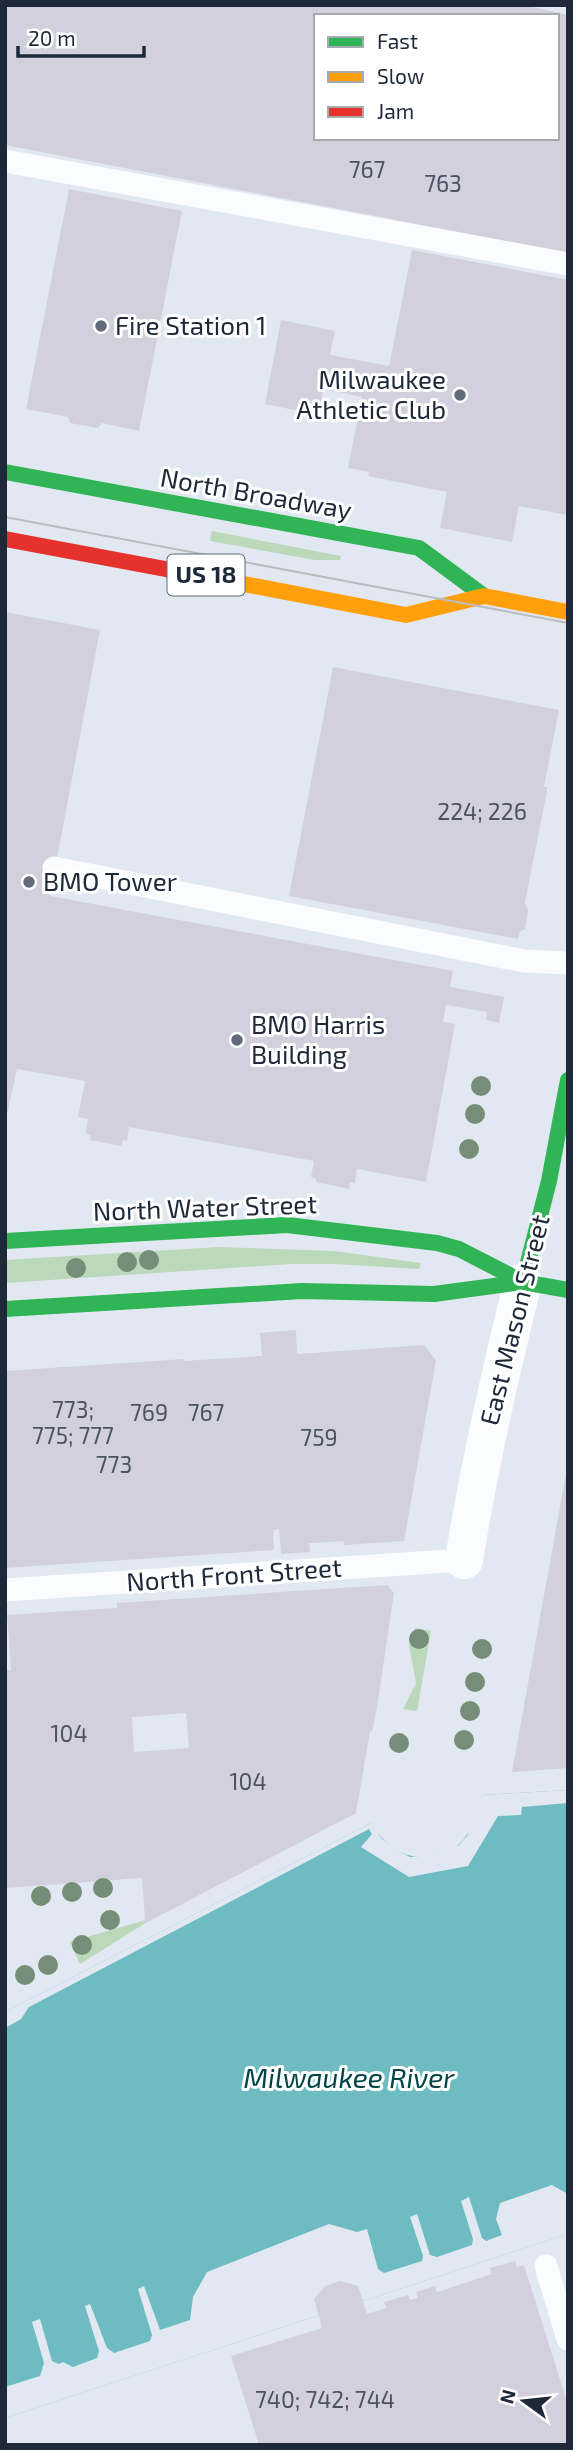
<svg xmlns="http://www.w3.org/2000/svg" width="573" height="2450" viewBox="0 0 573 2450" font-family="'Exo 2',sans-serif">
<rect width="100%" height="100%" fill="#e2e8f2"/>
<g fill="#bbd8ba">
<polygon points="212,531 341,556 340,560 315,560 210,541"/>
<polygon points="219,1247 334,1251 421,1263 419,1269 334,1264 291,1264 5,1283 5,1260"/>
<polygon points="415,1628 431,1631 417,1711 403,1709 416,1683 409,1645"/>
<polygon points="142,1921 144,1924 80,1964 70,1942"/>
</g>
<path fill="#6ebcc2" d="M568,1790V2234L5,2418V2012L371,1823C386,1848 409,1864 439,1854C450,1851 460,1846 466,1836C475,1825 479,1809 482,1795Z"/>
<g fill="#e2e8f2">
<polygon points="568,1790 568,1803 522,1807 521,1815 498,1816 468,1866 409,1877 361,1847 372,1834 369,1829 29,2007 21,2019 5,2028 5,2012 371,1823 382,1839 400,1852 410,1857 435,1855 459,1845 467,1836 482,1795"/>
<polygon points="552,2185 568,2194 568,2234 5,2418 5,2387 40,2376 44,2363 32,2322 40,2319 52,2361 59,2364 63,2362 73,2367 97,2358 99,2351 85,2306 90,2304 107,2348 114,2353 150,2341 152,2335 138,2289 144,2286 160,2330 190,2320 193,2297 207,2272 329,2224 357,2232 367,2229 378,2269 384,2273 422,2261 423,2256 410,2217 417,2214 430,2255 437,2257 472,2245 473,2239 461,2201 469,2197 482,2238 486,2241 502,2235 496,2219 500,2203"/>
</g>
<g fill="#d2d0dc" fill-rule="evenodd">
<path d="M5,5H524L568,15V253L5,145ZM316,16H557V138H316Z"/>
<polygon points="69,189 182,211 139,431 102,423 98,428 70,423 68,417 26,409"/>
<polygon points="412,250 568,280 568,515 519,506 512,542 440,528 447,492 368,476 369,472 348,468 362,397 323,389 319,415 265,404 281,320 335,331 330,355 389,366"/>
<polygon points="5,612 100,630 50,896 453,971 450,987 504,997 499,1023 486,1020 487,1012 446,1005 443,1022 455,1024 426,1182 357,1169 355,1183 350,1182 349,1189 316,1182 316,1179 311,1177 314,1161 129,1127 127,1141 123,1140 121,1146 90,1140 91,1135 86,1134 88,1119 78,1117 85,1081 17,1069 5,1124"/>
<polygon points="333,667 559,710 544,787 547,787 547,791 525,902 528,911 525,929 520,932 518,939 289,896"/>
<polygon points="296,1330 297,1354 424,1345 436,1360 404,1541 344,1545 344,1541 313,1543 309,1543 310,1552 281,1554 279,1529 273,1530 274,1550 5,1568 5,1371 184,1359 183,1361 262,1356 260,1333"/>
<polygon points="566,1474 568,1768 512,1772"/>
<path d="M387,1585L394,1593L377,1707L372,1732L370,1731L356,1813L144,1924L142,1921L145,1919L142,1878L5,1888V1670H11L7,1615L117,1608V1603ZM186,1713L189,1748L134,1752L132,1717Z"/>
<polygon points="515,2261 517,2267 524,2265 568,2405 568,2445 259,2445 231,2356 322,2328 314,2299 325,2286 340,2281 358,2286 367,2314 386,2308 384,2302 408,2295 410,2300 418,2298 416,2292 435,2286 437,2292 492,2274 490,2268"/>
</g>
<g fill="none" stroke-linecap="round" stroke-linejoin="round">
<g stroke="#fbfcfd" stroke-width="23">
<polyline points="5,161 568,264"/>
<polyline points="54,868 524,961 568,963"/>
<polyline points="5,1590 464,1560"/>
<polyline points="546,2266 568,2339"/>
</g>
<path stroke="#fbfcfd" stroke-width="38" d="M464,1560C479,1466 500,1374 523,1282"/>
<g stroke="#30b455" stroke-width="16">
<polyline points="5,472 419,548 484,596"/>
<polyline points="5,1241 287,1225 437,1243 459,1249 523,1282 568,1290"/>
<polyline points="523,1282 549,1181 568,1080"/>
<polyline points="5,1309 302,1291 434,1294 523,1282"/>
</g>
<polyline stroke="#ff9f0a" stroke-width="16" points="176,571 406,615 484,596 568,612"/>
<polyline stroke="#e5322d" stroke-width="16" points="5,539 176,571"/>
<polyline stroke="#babdc0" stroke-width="2" points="5,517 568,623"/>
</g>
<g fill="#768e77">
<circle cx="481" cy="1086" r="10"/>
<circle cx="475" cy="1114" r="10"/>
<circle cx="469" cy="1149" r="10"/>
<circle cx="149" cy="1260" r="10"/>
<circle cx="127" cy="1262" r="10"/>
<circle cx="76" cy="1268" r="10"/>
<circle cx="419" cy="1639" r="10"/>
<circle cx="482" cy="1649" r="10"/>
<circle cx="475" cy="1682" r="10"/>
<circle cx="470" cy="1711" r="10"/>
<circle cx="464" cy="1740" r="10"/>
<circle cx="399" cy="1743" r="10"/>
<circle cx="103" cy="1888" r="10"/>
<circle cx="72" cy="1892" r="10"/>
<circle cx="41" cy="1896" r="10"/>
<circle cx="110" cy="1920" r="10"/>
<circle cx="82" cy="1945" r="10"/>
<circle cx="48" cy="1965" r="10"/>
<circle cx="25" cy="1975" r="10"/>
</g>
<g fill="#626b7a" stroke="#fff" stroke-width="2.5">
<circle cx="101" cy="326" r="7"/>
<circle cx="460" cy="395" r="7"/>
<circle cx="29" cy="882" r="7"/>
<circle cx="237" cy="1040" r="7"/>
</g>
<g text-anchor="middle" stroke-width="6" stroke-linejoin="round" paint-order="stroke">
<g font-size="23" fill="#4b5362">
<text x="367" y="178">767</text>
<text x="443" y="192">763</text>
<text x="482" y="820">224; 226</text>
<text x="73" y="1418">773;<tspan x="73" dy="26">775; 777</tspan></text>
<text x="149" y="1421">769</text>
<text x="206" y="1421">767</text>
<text x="319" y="1446">759</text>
<text x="114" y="1473">773</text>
<text x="69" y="1742">104</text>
<text x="248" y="1790">104</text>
<text x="325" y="2408">740; 742; 744</text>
</g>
<rect fill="#fff" stroke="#616874" stroke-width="2" x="167.5" y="554.5" width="77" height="41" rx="5"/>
<g font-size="24" font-weight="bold" fill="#1d2839">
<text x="206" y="583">US 18</text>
</g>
<g font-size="26" fill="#1d2839" stroke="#fff" text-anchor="start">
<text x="115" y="335">Fire Station 1</text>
<text x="446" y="389" text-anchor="end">Milwaukee<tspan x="446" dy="30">Athletic Club</tspan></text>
<text x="43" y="891">BMO Tower</text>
<text x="251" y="1034">BMO Harris<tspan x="251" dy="30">Building</tspan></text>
</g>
<g font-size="26" fill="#1d2839" stroke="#fff">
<text transform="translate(256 494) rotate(10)" y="9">North Broadway</text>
<text transform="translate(205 1208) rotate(-2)" y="9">North Water Street</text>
<text transform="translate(515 1320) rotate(-76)" y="9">East Mason Street</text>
<text transform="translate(234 1575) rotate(-4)" y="9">North Front Street</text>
</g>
<g font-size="28" font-style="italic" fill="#004447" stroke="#fff">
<text x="349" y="2088">Milwaukee River</text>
</g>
</g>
<rect width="573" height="2450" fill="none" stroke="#1d2839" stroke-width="14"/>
<rect x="314" y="14" width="245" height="126" fill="#ffffff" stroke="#a5a9b0" stroke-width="2"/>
<rect x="328" y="37" width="35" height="10" fill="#30b455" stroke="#a5a9b0" stroke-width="2"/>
<text x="377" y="49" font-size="21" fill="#1d2839">Fast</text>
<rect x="328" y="72" width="35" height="10" fill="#ff9f0a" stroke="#a5a9b0" stroke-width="2"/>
<text x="377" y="84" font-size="21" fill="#1d2839">Slow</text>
<rect x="328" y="107" width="35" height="10" fill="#e5322d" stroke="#a5a9b0" stroke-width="2"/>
<text x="377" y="119" font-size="21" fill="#1d2839">Jam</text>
<g transform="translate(524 2401) rotate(285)" stroke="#ffffff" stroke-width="5" paint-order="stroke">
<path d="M0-5L12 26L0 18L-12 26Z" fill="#1d2839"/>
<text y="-10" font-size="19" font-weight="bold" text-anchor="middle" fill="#1d2839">N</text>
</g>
<path d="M18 46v10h126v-10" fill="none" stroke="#1d2839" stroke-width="3.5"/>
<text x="28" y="46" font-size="21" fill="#1d2839" stroke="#ffffff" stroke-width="5" paint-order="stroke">20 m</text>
</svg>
